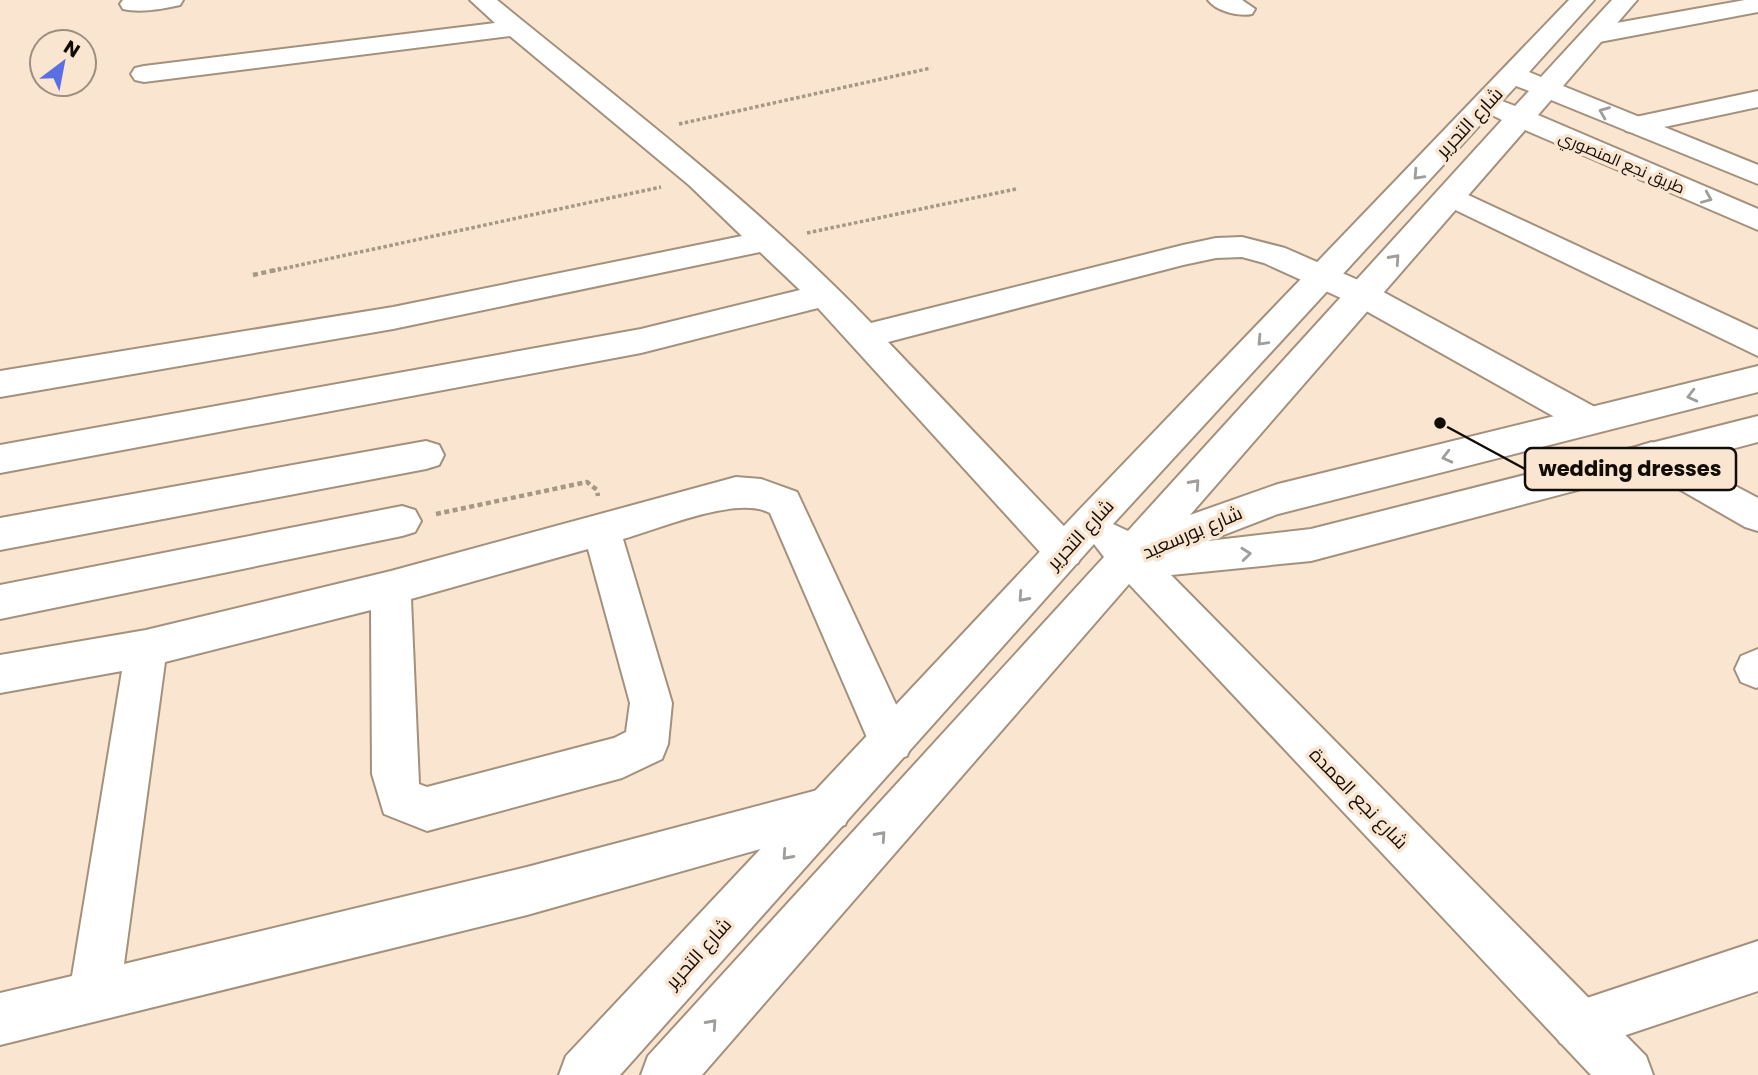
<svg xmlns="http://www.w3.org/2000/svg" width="1758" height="1075" viewBox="0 0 1758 1075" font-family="Poppins,Cairo,sans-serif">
<rect width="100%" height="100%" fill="#f9e5d0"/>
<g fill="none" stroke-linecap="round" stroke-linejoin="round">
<defs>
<g id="minor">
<path d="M123,0H183L180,5C163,9 140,13 123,9L120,4Z"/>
<path d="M470,0H497C624,104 757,204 871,323L1183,245L1216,238L1242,237L1285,248L1374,287L1604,412L1609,421L1604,430L1591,434L1578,430L1352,303L1264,263L1242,257L1216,258L1183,265L888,342L1078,541L1083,552L1078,563L1064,568L1050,563L818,308L641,353L0,473V445L641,329L800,290L760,252L393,329L0,397V371L393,307L742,236L689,185L510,36L144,82L135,80L131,74L135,68L144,66L495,23Z"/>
<path d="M1208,0H1242L1255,9L1252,14C1239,17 1216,11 1208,0Z"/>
<polygon points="1745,0 1758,0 1758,12 1594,43 1585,40 1581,35 1585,30 1594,27"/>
<polygon points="1758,91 1758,107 1636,133 1626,131 1622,125 1626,119"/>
<polygon points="1451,187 1758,330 1758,356 1441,203 1436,196 1441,189"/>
<polygon points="426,441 439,445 444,455 439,465 426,469 0,550 0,518"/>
<polygon points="1652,442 1758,498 1758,531 1745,527 1639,466 1634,456 1639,446"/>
<path d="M736,477L761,479L797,492L913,741L907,756L891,762L875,756L770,513C737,495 659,529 623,539L672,703L668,744L662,759L622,778L427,831L384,814L372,774L371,610L165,662L124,964L527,867L829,787L845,793L852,809L845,825L527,915L0,1045V993L72,976L122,671L0,693V655L146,630L391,571ZM588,549L630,703L626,732L614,738L427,787L419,784L411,599Z"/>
<polygon points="402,506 415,510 421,521 415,532 402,536 0,619 0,585"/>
<polygon points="1758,649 1758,687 1756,688 1741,682 1735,669 1741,656"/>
<polygon points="1758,941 1758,991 1578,1051 1560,1043 1552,1025 1560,1007"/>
</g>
<path id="tertiary" d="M1569,0H1594L1529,72L1541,77L1612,0H1637L1563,86L1758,165V184L1551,100L1538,115L1758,209V230L1525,130L1190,515L1278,484L1758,366V392L1278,514L1208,541L1311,529L1758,416V442L1311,561L1171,575L1646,1056L1653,1075H1591L1129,584L702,1075H641L648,1056L1104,557L1094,544L620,1075H559L566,1056L1080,509ZM1516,86L1529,91L1515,106L1502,101ZM1490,114L1502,120L1128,531L1113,524Z"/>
</defs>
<use href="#minor" stroke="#a3917d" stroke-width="4"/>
<use href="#tertiary" stroke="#a3917d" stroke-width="4"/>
<g stroke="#a69787" stroke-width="3.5" stroke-dasharray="3.5 2.5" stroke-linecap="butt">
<polyline points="679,124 931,68"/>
<polyline points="807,233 1016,189"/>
<polyline points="272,271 661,187"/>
</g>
<g stroke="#a69787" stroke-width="4.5" stroke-dasharray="5 3.5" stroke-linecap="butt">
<polyline points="253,275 280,269"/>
<polyline points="436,514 587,482 597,490 598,496"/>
</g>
<use href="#minor" fill="#fff" fill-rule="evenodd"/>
<use href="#tertiary" fill="#fff" fill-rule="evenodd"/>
</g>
<defs><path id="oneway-chevron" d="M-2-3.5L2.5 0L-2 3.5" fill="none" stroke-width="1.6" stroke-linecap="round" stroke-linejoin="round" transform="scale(1.75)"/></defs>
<g stroke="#a09e9b">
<use href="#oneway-chevron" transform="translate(1604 112) rotate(-158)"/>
<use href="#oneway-chevron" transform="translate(1418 175) rotate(133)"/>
<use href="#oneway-chevron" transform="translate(1707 198) rotate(23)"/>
<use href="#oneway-chevron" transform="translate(1395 259) rotate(-48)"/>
<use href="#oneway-chevron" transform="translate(1262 341) rotate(133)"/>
<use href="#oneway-chevron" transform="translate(1692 396) rotate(166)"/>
<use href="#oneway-chevron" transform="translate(1447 457) rotate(166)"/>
<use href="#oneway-chevron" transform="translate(1195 484) rotate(-48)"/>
<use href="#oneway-chevron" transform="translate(1246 554) rotate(-6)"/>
<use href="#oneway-chevron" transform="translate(1023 597) rotate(132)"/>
<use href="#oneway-chevron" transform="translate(881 836) rotate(-48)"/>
<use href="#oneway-chevron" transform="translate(787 855) rotate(132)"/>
<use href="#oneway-chevron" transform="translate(712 1024) rotate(-48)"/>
</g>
<g text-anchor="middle" stroke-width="7" stroke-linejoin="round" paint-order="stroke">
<g font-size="16" fill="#120c06" stroke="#f9e5d0">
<text transform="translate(1622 162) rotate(23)" y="6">طريق نجع المنصوري</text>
</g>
<g font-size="19" fill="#120c06" stroke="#f9e5d0">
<text transform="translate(1469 122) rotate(-47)" y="7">شارع التحرير</text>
<text transform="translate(1192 532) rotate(-23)" y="7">شارع بورسعيد</text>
<text transform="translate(1080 534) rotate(-47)" y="7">شارع التحرير</text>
<text transform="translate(1359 798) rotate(46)" y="7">شارع نجع العمدة</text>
<text transform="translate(698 953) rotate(-48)" y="7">شارع التحرير</text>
</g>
</g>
<path fill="none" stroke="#120c06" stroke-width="2.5" d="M1440 423L1525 469"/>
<circle fill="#120c06" stroke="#f9e5d0" stroke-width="2.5" cx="1440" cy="423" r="7"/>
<rect fill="#f9e5d0" stroke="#120c06" stroke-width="2.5" x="1525" y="448" width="211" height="42" rx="7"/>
<g font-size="21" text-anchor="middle" font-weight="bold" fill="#120c06">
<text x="1630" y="476">wedding dresses</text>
</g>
<g transform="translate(63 63) rotate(32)"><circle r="33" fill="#f9e5d0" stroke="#9d8e7f" stroke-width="2"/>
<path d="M0-5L12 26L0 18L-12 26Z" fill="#5b6fe5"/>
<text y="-10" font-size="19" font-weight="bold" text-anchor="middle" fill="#120c06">N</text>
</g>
</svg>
